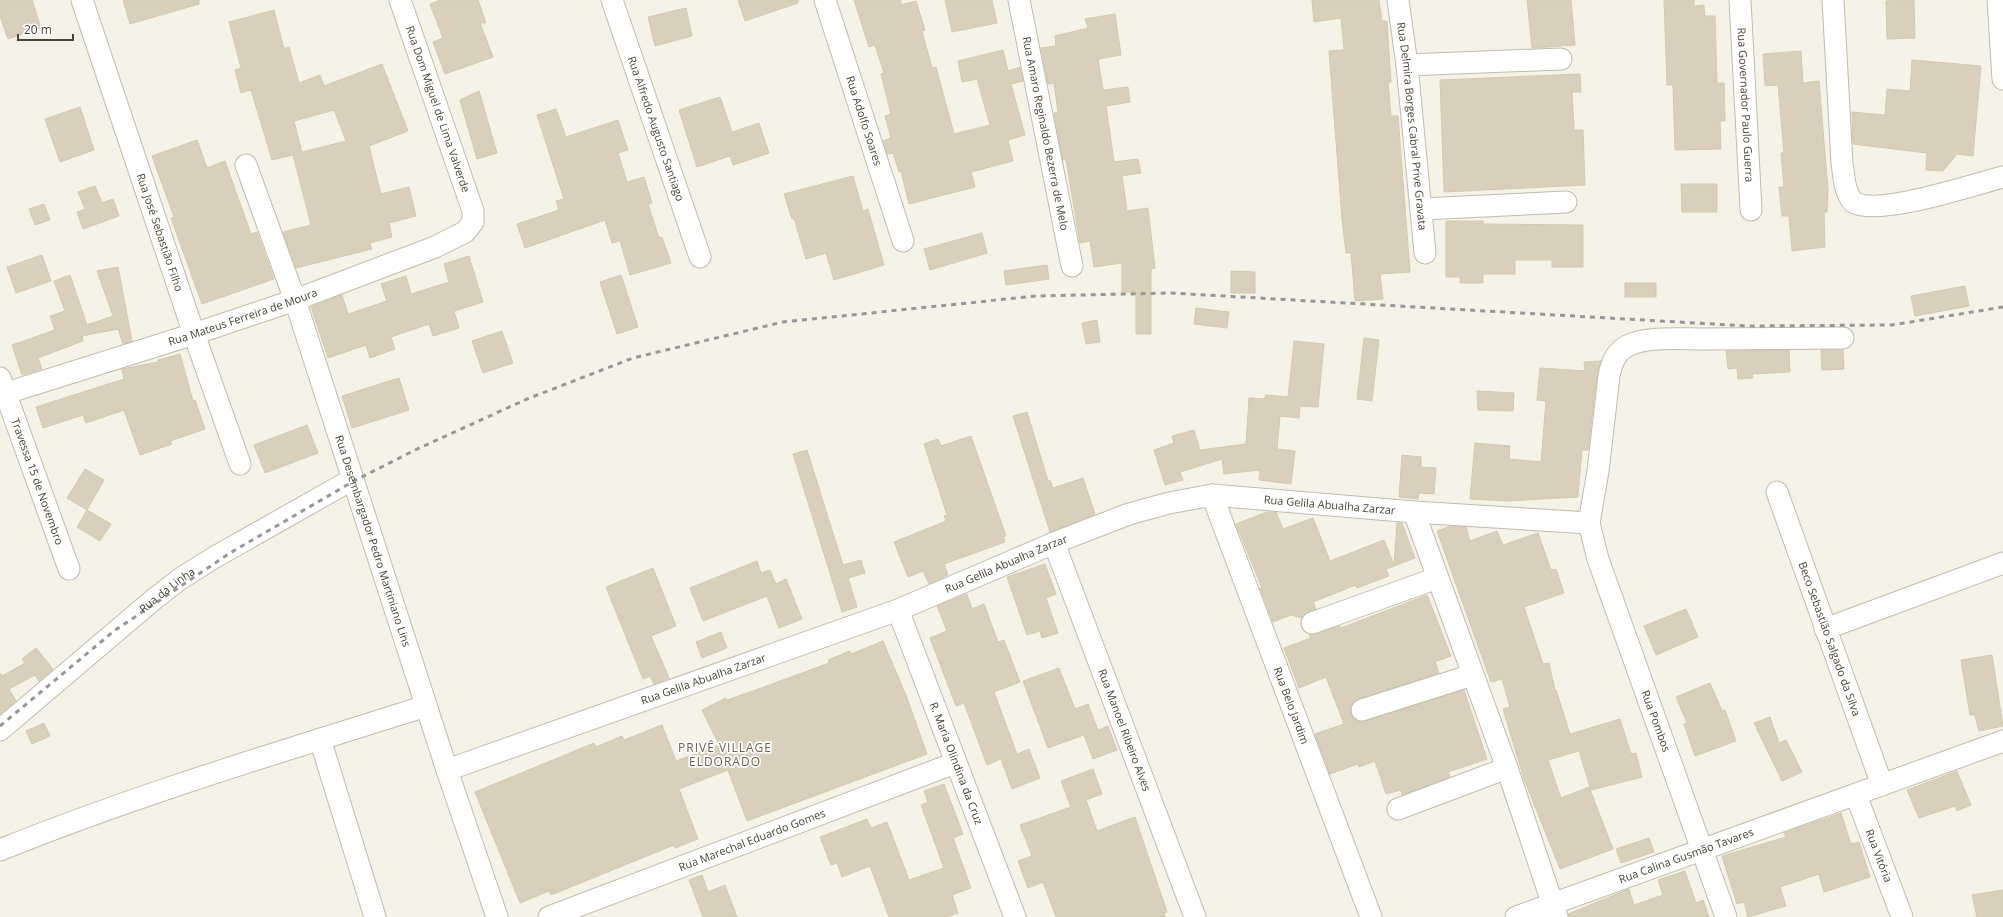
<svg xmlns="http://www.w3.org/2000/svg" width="2003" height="917" viewBox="0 0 2003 917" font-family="'Open Sans',sans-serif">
<rect width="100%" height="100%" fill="#f5f2e7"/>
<g fill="#d8d0bc" stroke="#d3c9ae" fill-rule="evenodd">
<polygon points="0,0 32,0 41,28 8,39 0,16"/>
<polygon points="123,0 199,0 199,4 130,24"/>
<polygon points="440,0 478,0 486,23 480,23 493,57 445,74 433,42 443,38 430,4"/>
<polygon points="738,0 798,0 798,3 745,21"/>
<polygon points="854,0 901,0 901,5 916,1 925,30 922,31 932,68 936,67 954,134 990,125 977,79 962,82 958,61 1003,50 1008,71 1020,67 1023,81 1011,84 1025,135 1008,140 1013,161 971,172 975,187 909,204 901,171 899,172 893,153 887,154 883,141 891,138 885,116 891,114 881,74 884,73 875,45 869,47"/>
<polygon points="945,0 992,0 997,23 952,32"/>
<polygon points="1312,0 1379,0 1382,21 1387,21 1391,82 1388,82 1391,116 1398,116 1410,272 1380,274 1383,299 1355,301 1351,253 1346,253 1342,219 1329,51 1344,50 1341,18 1314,22"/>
<polygon points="1527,0 1571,0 1575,45 1532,48"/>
<polygon points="1664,0 1694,0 1694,6 1704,5 1705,16 1715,16 1717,83 1724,83 1725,121 1720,121 1721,149 1675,150 1673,85 1667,85"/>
<polygon points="1906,0 1914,0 1915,38 1887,39 1886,1"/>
<polygon points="686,8 692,36 655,46 648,17"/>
<path d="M274,10L284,49L289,47L299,83L320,75L324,86L382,64L408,131L369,146L381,194L409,187L416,216L389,223L392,237L370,243L372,249L296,268L283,232L311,225L293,155L272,160L251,90L241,93L235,70L241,68L229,22ZM334,110L346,141L302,152L294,121Z"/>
<polygon points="1115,14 1121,55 1098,59 1103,90 1128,87 1130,102 1106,106 1114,162 1138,159 1141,173 1122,176 1127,211 1148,208 1155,268 1151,269 1151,334 1136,334 1136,292 1122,292 1122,263 1094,267 1090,241 1080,243 1066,160 1063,160 1054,113 1058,113 1054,83 1048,84 1041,48 1056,46 1055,36 1088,28 1085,19"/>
<polygon points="1801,51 1803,83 1819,81 1828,190 1827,212 1824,212 1825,247 1792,251 1789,216 1782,216 1779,187 1784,187 1781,153 1784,153 1778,85 1765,86 1763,54"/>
<polygon points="1912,60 1981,66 1973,156 1957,154 1943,171 1926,170 1927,153 1853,144 1852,112 1885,115 1887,89 1910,91"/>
<polygon points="1580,74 1581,92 1572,92 1574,130 1583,130 1585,185 1444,192 1440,80"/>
<polygon points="479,91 497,153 477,159 460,100"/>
<polygon points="720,97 732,132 759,123 769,153 733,165 730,156 697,167 679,110"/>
<polygon points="80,107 94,150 60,162 45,119"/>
<polygon points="556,109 566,137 618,120 628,150 618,153 627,182 644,177 652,203 648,204 659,238 662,237 671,263 630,275 620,241 612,243 605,220 525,248 517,224 559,210 556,201 564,199 537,115"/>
<polygon points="197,140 207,168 225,161 251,234 257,232 274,279 202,304 171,218 174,217 152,156"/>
<polygon points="853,176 863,211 868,209 884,265 834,280 826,253 806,259 794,218 792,219 784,194"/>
<polygon points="1681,184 1717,184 1717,212 1682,212"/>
<polygon points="95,186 102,203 113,199 119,216 83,229 77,212 85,209 78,192"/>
<polygon points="44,204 50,220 35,225 29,209"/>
<polygon points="1446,221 1483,221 1483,224 1583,225 1583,267 1552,267 1552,260 1515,260 1515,274 1483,274 1483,283 1460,283 1460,277 1446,277"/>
<polygon points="982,233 987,253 930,270 924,249"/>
<polygon points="42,255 51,281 16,293 7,267"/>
<polygon points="469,256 483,302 454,311 459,328 433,336 429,324 391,337 395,349 370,358 366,345 328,358 311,307 342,295 348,314 387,301 381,284 406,276 411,294 449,282 444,264"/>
<polygon points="1047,265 1049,279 1006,285 1004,271"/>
<polygon points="118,267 132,341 123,344 118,329 82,336 83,341 38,358 42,369 22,375 12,345 55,330 50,316 65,311 54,281 70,275 87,325 113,316 97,271"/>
<polygon points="1231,271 1255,272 1255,293 1231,293"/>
<polygon points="621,275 638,327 617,334 600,282"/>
<rect x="1625" y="283" width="31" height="14"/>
<polygon points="1965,286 1969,306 1915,316 1911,296"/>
<polygon points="1196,308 1229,312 1227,328 1194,324"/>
<polygon points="1097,320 1100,342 1086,344 1082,323"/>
<polygon points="502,331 513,363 483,373 472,341"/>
<polygon points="1364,338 1379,340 1372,401 1357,399"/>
<polygon points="1294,341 1324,344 1318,407 1300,406 1299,418 1280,416 1277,449 1295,451 1291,484 1259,480 1260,470 1224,474 1222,459 1180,472 1183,480 1165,485 1154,450 1174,443 1172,436 1194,430 1200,450 1246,444 1249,398 1264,399 1266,395 1288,397"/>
<polygon points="1789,350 1790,372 1752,374 1753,378 1738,379 1737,368 1728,369 1726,351"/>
<polygon points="1821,350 1843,350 1844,369 1822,370"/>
<polygon points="180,354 193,401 195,400 205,429 170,441 172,444 140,455 124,410 86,423 83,415 43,428 36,407 124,379 122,369 158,362 158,360"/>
<polygon points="1601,361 1597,376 1588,450 1582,450 1578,497 1506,501 1470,499 1475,443 1510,446 1509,459 1541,462 1546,401 1537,400 1540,368 1585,371 1584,362"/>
<polygon points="399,378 409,410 352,428 342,396"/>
<polygon points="1477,391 1514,393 1513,411 1478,410"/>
<polygon points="1027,412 1048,481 1050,480 1053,488 1083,478 1095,514 1050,532 1013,416"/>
<polygon points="307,425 318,453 265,473 254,445"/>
<polygon points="971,436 1006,536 1003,537 1005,542 944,564 948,575 929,584 923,571 908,577 894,542 946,521 944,516 947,515 924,444 938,439 941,446"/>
<polygon points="807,450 843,565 861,560 865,573 848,578 857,607 842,612 793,454"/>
<polygon points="1402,455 1421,457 1421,467 1436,468 1434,494 1419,493 1418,499 1399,497"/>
<polygon points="85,469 104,480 87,510 67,498"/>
<polygon points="87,510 111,524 100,541 77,527"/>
<polygon points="1267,512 1276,512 1283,529 1313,518 1330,561 1384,540 1394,565 1397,523 1402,523 1415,558 1386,569 1389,576 1357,588 1356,585 1313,602 1316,609 1308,612 1302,618 1291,615 1273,622 1260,588 1262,588 1236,524"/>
<polygon points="1451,526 1466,527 1470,541 1497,531 1503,545 1538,533 1551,570 1556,569 1564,593 1524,607 1543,664 1549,663 1555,690 1556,690 1570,734 1620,719 1631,754 1636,753 1642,777 1591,790 1579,751 1548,760 1561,798 1589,787 1613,849 1560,869 1524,779 1503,709 1510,707 1502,679 1491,682 1437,531"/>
<polygon points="757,561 761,573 770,570 776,584 786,579 802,619 779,628 767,596 703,621 690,588"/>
<polygon points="1045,564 1056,594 1046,598 1058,633 1042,638 1040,631 1027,635 1007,577"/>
<polygon points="653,568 676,626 651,636 669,678 654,684 650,676 643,679 606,587"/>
<polygon points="967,594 972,609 984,604 998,642 1004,640 1020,682 994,692 1017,754 1029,749 1040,778 1012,789 1001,759 987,765 964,703 956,706 930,638 947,631 937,606"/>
<polygon points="1427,595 1451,656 1435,662 1439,673 1358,699 1353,702 1350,707 1351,714 1354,719 1359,722 1366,721 1464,690 1487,759 1448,772 1450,777 1402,795 1401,790 1386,794 1375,761 1359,767 1358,764 1330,774 1315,734 1344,724 1326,677 1299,688 1284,648 1311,638 1309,635 1316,634 1340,626 1341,628"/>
<polygon points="1686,609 1698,637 1656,655 1644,626"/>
<polygon points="721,632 727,648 702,658 696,642"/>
<polygon points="883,641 907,698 927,754 747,821 728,770 679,789 698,839 675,848 674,845 551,895 549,891 520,903 475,792 594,743 596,747 622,736 624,740 662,725 676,761 719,745 702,710 726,698 727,700 764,687 829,663 828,660 850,651 851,654"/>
<polygon points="36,648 53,669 39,681 35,675 9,689 16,701 0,714 0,673 2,676 25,663 22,659"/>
<polygon points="1992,655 2003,726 1979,731 1975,715 1970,715 1961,660"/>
<polygon points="1059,668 1075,709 1088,704 1098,730 1108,726 1117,750 1093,759 1084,735 1048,748 1023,681"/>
<polygon points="1710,683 1722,711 1725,710 1736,741 1695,756 1684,724 1687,723 1676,697"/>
<polygon points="1770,717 1779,743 1786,740 1802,772 1782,781 1754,723"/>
<polygon points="44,723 50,736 32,744 26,731"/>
<polygon points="1093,769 1102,794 1086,800 1097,831 1135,817 1167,912 1164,913 1165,917 1056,917 1043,882 1028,888 1018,861 1032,856 1020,825 1071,807 1061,781"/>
<polygon points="1957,771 1971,805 1957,811 1955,806 1919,818 1907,790"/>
<polygon points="944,784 963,834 953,838 971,888 952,895 958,913 946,917 889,917 870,866 842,877 837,863 831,865 820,837 867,819 871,828 887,822 909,880 944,868 921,805 928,802 924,791"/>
<polygon points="1841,813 1851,844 1859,842 1870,877 1824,892 1819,874 1780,887 1786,906 1748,917 1744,902 1737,904 1722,856 1786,837 1784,833"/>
<polygon points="1649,838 1654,852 1621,863 1616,849"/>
<polygon points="1685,871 1696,903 1703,900 1709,917 1569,917 1568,914 1629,889 1634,905 1663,895 1658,880"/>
<polygon points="702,875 708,892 725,885 737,917 703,917 689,880"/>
<polygon points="2003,890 2003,917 1977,917 1972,895"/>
</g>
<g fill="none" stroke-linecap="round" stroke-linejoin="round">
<defs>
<g id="minor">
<path id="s1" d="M82,0L194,334L240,464"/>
<path id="s2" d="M612,0L700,257"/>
<path id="s3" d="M825,0L903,241"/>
<path id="s4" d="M1019,0L1072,266"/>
<path id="s5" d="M1398,0L1407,65L1425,253"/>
<path id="s6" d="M1740,0L1751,210"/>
<path d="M1833,0L1842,163C1844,176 1844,191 1853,202C1877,217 1972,185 2003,177"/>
<polyline points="1998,0 2003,79"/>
<polyline points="1407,65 1561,59"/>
<path id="s7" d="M246,165L295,300L447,770L497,917"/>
<polyline points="1422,209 1566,202"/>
<path id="s8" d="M0,378L69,569"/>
<path id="s9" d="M0,395L194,334L295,300L435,247L465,232L473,222V211L400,0"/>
<path id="s10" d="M1777,492L1882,785"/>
<path id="s11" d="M1212,495L1371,917"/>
<polyline points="1414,512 1507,768 1557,917"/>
<path id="s12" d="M1054,543L1195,917"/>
<path id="s13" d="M898,610L1015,917"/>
<polyline points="1312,623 1437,578"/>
<polyline points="1825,629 2003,563"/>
<polyline points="1362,710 1472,675"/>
<path id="s14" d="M0,730L153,600L180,579L215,557L353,479"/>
<polyline points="320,739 375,917"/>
<path id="s15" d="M447,770L898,610L1054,543L1129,514L1169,503L1212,495L1414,512L1589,523"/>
<path id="s16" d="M1856,795L1902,917"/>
<polyline points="1398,809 1507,768"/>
<path d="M0,850C139,794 283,751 426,706"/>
<path id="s17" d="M549,917L955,763"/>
<path id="s18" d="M1516,917L2003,741"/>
<path d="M1726,917L1598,559L1589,523L1598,471L1609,376C1611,364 1616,352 1627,346C1647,336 1681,339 1703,339C1749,339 1796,338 1843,338"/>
</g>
</defs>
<use href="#minor" stroke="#c1bca9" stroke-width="23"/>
<use href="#minor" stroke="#fff" stroke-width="21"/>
<polyline stroke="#979797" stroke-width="3" stroke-dasharray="5 5" stroke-linecap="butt" points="0,726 114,631 230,553 354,481 415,450 527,399 633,358 783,322 1036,296 1171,293 1748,326 1892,325 2003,307"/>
</g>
<g text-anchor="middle" stroke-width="3.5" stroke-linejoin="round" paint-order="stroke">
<g font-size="11" fill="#494435" stroke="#fff">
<text dy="4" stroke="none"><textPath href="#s6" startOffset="105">Rua Governador Paulo Guerra</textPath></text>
<text transform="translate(438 109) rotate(71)" y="4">Rua Dom Miguel de Lima Valverde</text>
<text dy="4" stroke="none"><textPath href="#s3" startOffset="127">Rua Adolfo Soares</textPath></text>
<text dy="4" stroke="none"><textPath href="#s5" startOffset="127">Rua Delmira Borges Cabral Prive Gravata</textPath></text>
<text dy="4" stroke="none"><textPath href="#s2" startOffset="136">Rua Alfredo Augusto Santiago</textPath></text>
<text dy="4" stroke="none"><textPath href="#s4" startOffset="136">Rua Amaro Reginaldo Bezerra de Melo</textPath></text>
<text dy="4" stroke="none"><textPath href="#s1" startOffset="245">Rua José Sebastião Filho</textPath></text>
<text dy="4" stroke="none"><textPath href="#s9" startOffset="255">Rua Mateus Ferreira de Moura</textPath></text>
<text dy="4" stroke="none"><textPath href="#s8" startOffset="110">Travessa 15 de Novembro</textPath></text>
<text dy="4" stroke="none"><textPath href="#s15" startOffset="932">Rua Gelila Abualha Zarzar</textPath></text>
<text dy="4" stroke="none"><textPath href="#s7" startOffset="397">Rua Desembargador Pedro Martiniano Lins</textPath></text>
<text dy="4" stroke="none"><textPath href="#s15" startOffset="596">Rua Gelila Abualha Zarzar</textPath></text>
<text dy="4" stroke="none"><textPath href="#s14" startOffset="218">Rua da Linha</textPath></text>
<text dy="4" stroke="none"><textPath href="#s10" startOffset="156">Beco Sebastião Salgado da Silva</textPath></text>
<text dy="4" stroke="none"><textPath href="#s15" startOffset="272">Rua Gelila Abualha Zarzar</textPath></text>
<text dy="4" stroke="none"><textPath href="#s11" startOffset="225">Rua Belo Jardim</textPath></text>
<text transform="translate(1656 721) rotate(70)" y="4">Rua Pombos</text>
<text dy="4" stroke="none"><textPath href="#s12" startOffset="200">Rua Manoel Ribeiro Alves</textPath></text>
<text dy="4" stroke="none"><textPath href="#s13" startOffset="164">R. Maria Olindina da Cruz</textPath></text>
<text dy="4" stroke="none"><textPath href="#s17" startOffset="217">Rua Marechal Eduardo Gomes</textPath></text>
<text dy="4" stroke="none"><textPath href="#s18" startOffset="181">Rua Calina Gusmão Tavares</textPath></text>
<text dy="4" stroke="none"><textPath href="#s16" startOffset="65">Rua Vitória</textPath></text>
</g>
<g font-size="12" letter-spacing="1" fill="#6d634c" stroke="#fff">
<text x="725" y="752">PRIVÊ VILLAGE<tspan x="725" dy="14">ELDORADO</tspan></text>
</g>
</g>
<path d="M18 34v6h55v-6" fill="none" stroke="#494435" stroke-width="2"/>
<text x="24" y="34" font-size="12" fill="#494435" stroke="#ffffff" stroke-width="3" paint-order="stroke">20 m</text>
</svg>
